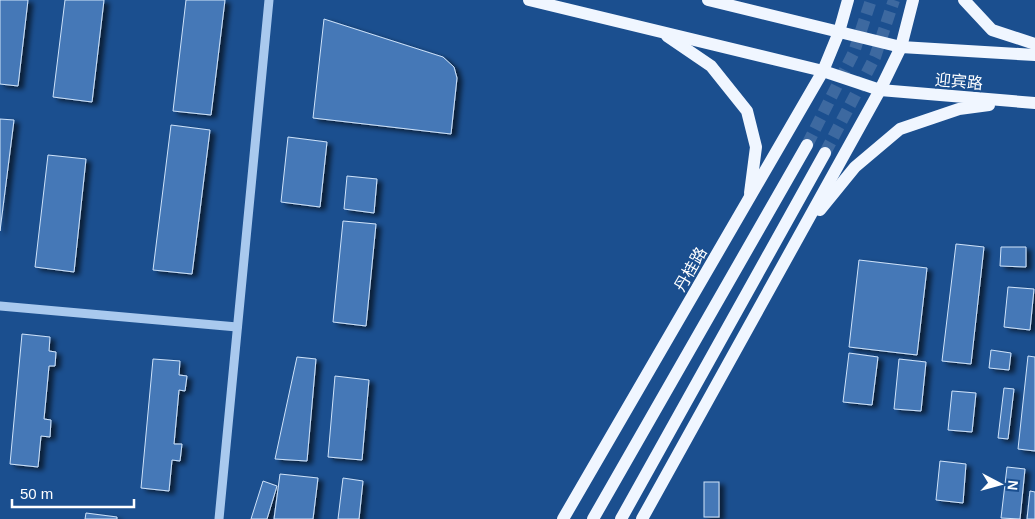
<svg xmlns="http://www.w3.org/2000/svg" width="1035" height="519" viewBox="0 0 1035 519" font-family="Arial,'Noto Sans SC',sans-serif">
<defs>
<filter id="shadow"><feDropShadow dx="5" dy="3" stdDeviation="2.5" flood-color="#0009"/></filter>
</defs>
<rect width="100%" height="100%" fill="#1b4f8f"/>
<g fill="#4478b7" stroke="#cfe3fa" filter="url(#shadow)">
<polygon points="0,0 28,0 18,86 0,84"/>
<polygon points="65,0 104,0 92,102 53,97"/>
<polygon points="186,0 225,0 211,115 173,111"/>
<polygon points="324,19 443,57 454,67 457,78 451,134 313,118"/>
<polygon points="0,119 14,120 0,231"/>
<polygon points="171,125 210,130 192,274 153,270"/>
<polygon points="288,137 327,142 320,207 281,202"/>
<polygon points="48,155 86,159 74,272 35,267"/>
<polygon points="347,176 377,179 374,213 344,209"/>
<polygon points="343,221 376,224 366,326 333,322"/>
<polygon points="956,244 984,247 971,364 942,361"/>
<polygon points="1001,247 1026,247 1026,267 1000,266"/>
<polygon points="859,260 927,268 917,355 849,347"/>
<polygon points="1008,287 1034,289 1030,330 1004,327"/>
<polygon points="22,334 50,337 49,351 56,352 55,366 49,366 44,419 51,420 50,437 41,436 38,467 10,464"/>
<polygon points="991,350 1011,353 1009,370 989,368"/>
<polygon points="849,353 878,357 872,405 843,402"/>
<polygon points="1028,356 1035,357 1035,451 1018,449"/>
<polygon points="297,357 316,359 307,461 275,459"/>
<polygon points="153,359 180,361 179,375 187,376 185,391 179,390 174,444 182,444 180,461 172,460 169,491 141,488"/>
<polygon points="899,359 926,362 921,411 894,409"/>
<polygon points="335,376 369,380 362,460 328,457"/>
<polygon points="1004,388 1014,389 1008,439 998,438"/>
<polygon points="952,391 976,393 972,432 948,430"/>
<polygon points="940,461 966,464 963,503 936,500"/>
<polygon points="1007,467 1025,469 1020,519 1001,518"/>
<polygon points="280,474 318,478 313,519 274,519"/>
<polygon points="343,478 363,481 359,519 338,519"/>
<polygon points="263,481 277,486 267,519 251,519"/>
<rect x="704" y="482" width="15" height="35"/>
<polygon points="1030,491 1035,492 1035,519 1027,519"/>
<polygon points="86,513 117,517 117,519 85,519"/>
</g>
<g fill="none" stroke-linecap="round" stroke-linejoin="round">
<g stroke="#3d69a0" stroke-width="12" stroke-dasharray="12 6" stroke-linecap="butt">
<polyline points="807,145 854,52 871,0"/>
<polyline points="825,153 875,57 894,0"/>
</g>
<g stroke="#a9c9ee" stroke-width="9">
<polyline points="0,306 237,327"/>
<polyline points="219,519 269,0"/>
</g>
<g stroke="#f0f6ff" stroke-width="12">
<polyline points="529,0 823,71 880,90 1035,103"/>
<polyline points="708,0 901,47 1035,55"/>
<polyline points="964,0 992,30 1035,44"/>
<polyline points="667,36 711,66 747,111 756,147 750,193"/>
<polyline points="820,210 855,167 900,129 959,109 989,105"/>
<polyline points="563,519 823,71 839,32 848,0"/>
<polyline points="593,519 807,145"/>
<polyline points="621,519 825,153"/>
<polyline points="642,519 880,90 901,47 913,0"/>
</g>
</g>
<g text-anchor="middle" stroke-width="4" stroke-linejoin="round" paint-order="stroke">
<g font-size="16" fill="#fff" stroke="#1b4f8f">
<text transform="translate(959 81) rotate(5)" y="6">迎宾路</text>
<text transform="translate(690 269) rotate(-60)" y="6">丹桂路</text>
</g>
</g>
<g transform="translate(1000 484) rotate(96)" stroke="#1b4f8f" stroke-width="4" paint-order="stroke">
<path d="M0-4L9 19L0 12L-9 19Z" fill="#ffffff"/>
<text y="-8" font-size="14" font-weight="bold" text-anchor="middle" fill="#ffffff">N</text>
</g>
<path d="M12 499v8h122v-8" fill="none" stroke="#ffffff" stroke-width="2.5"/>
<text x="20" y="499" font-size="15" fill="#ffffff" stroke="#1b4f8f" stroke-width="4" paint-order="stroke">50 m</text>
</svg>
